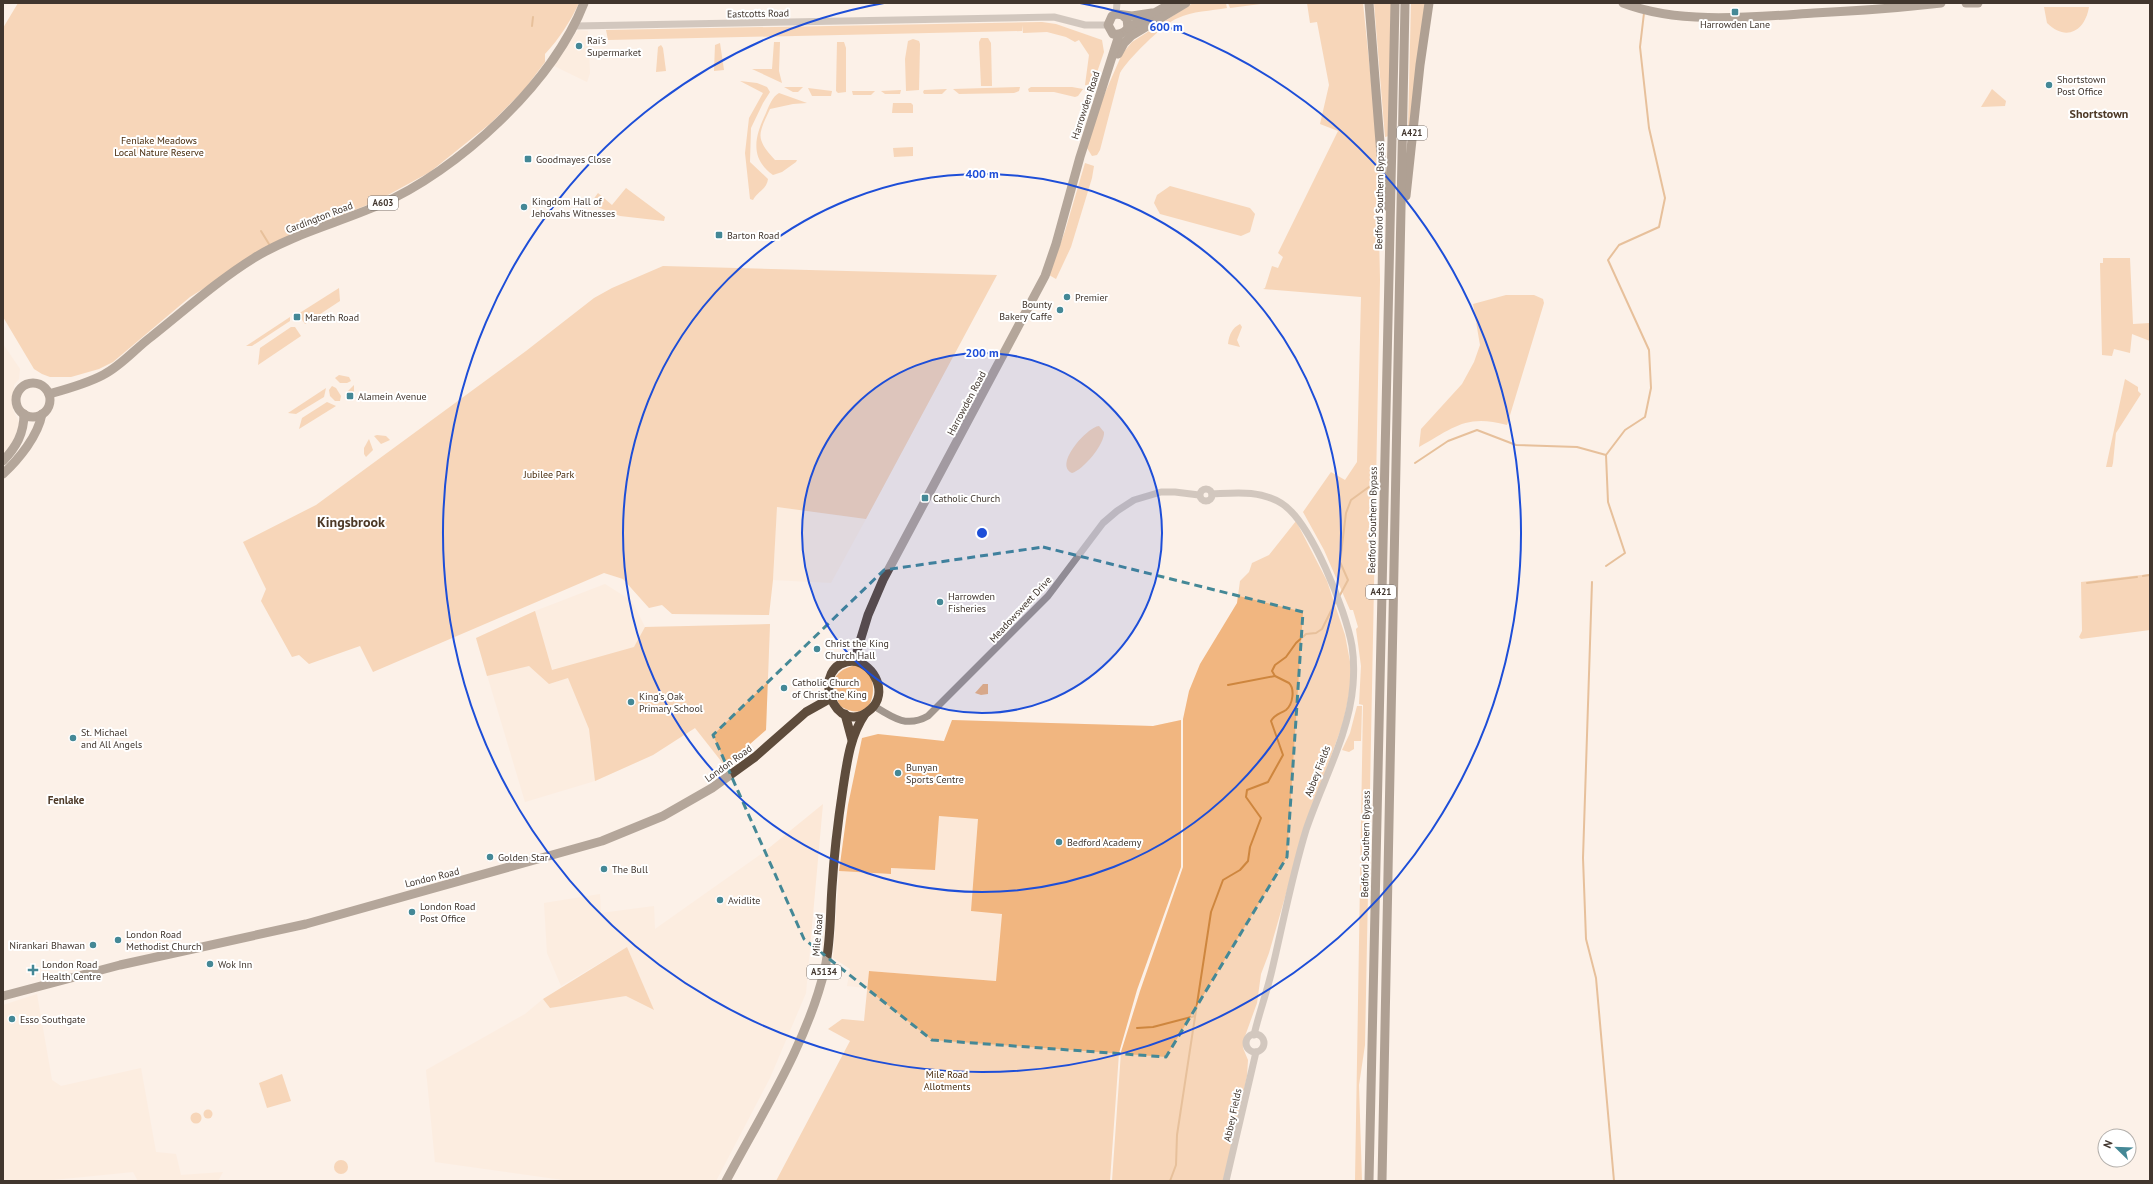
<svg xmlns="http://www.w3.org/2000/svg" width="2153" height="1184" viewBox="0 0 2153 1184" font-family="'PT Sans',sans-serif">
<rect width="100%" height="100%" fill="#fcf1e8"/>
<g fill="#fce8d7">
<polygon points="578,30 588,31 590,73 587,82 550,64 572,39"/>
<polygon points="3,344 20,369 19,379 14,385 13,410 20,424 15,438 3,454"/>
<polygon points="777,507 866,519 831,583 773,580"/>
<polygon points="605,584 632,601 645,627 770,624 766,730 725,766 695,728 653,755 595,781 525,802 476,638 535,611"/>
<polygon points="952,720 1153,726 1181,720 1181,867 996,981 869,971 867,988 847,986 850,969 833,958 839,871 890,874 891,868 939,816"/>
<polygon points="823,804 806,993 770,1078 716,1181 570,1181 435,1162 426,1070 525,1014 543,999 550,1008 626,996 653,1010 627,947 561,986 547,953 544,903 600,894 601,913 654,906 655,929 764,852"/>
<polygon points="37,994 52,1080 61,1086 141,1068 156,1152 176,1154 181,1175 223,1172 218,1181 138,1181 133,1172 43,1181 3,1181 3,1005"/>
</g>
<g fill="#f1b680">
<path d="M18,3H579C570,22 559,39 545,54V62L524,90L491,123L430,172L377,201L285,238L190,297L113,362L99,369L71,377H50L42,374L34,369L3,317V28Z"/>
<path d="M1193,3H1226L1227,8C1211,11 1192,11 1178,18C1164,23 1126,61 1120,73L1100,150L1097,155L1092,156L1087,148L1098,109L1122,54L1132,42Z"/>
<polygon points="1228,3 1268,3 1230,8"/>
<polygon points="1307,3 1363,3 1377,138 1380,280 1365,1045 1359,1085 1362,1181 1355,1181 1363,705 1359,704 1361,666 1356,629 1358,627 1353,610 1350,610 1324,550 1303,512 1331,472 1345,480 1357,462 1361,297 1263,289 1265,288 1272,266 1278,268 1283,257 1278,253 1338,131 1320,124 1329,85 1317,22 1310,23"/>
<polygon points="1374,3 1391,3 1389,136 1385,137"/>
<polygon points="1411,3 1425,3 1410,128 1408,128"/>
<path d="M2044,7H2089C2085,31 2066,42 2047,23Z"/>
<polygon points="1042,22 1056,24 1102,40 1104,52 1092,87 1085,85 1089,55 1079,40 1075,42 1066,37 1047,32 1023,33 1022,25 1022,31 608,40 606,30"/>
<polygon points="981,38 988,38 991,43 992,86 981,86 979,42"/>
<polygon points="913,39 919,41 920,44 919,90 906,91 905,59 908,41"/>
<polygon points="774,42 780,42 779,71 782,83 752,69 772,69"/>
<polygon points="837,42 844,42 846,48 846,92 838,93 836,91"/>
<polygon points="720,43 724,70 714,71 715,45"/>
<polygon points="661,45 663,48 666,71 656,72 658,47"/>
<path d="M740,81L757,83L767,87L770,92L763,103L751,128L750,162L768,179C767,189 757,192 753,200L750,199L745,153L749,118L763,93Z"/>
<polygon points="784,87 803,87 798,92 793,92"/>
<polygon points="1020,87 1019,91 1014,93 959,94 953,89"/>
<polygon points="1031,87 1072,87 1083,89 1078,96 1075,97 1054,92 1029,92 1028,89"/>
<polygon points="808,88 832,91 831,96 812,96"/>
<polygon points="947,89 942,94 924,94 923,92 924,90"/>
<polygon points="1992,89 2006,101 2005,106 1981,107"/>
<polygon points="901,90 900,94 885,94 881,91"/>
<polygon points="852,91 875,91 871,95 853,95"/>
<path d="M779,93L807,103L793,104L770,109C758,135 755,138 775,160H797L796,162L782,172L773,175C749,158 755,136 766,113C769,106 772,97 779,93Z"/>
<polygon points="893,103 911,103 913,105 913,113 892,113"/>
<polygon points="913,147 913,156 894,157 893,148"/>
<polygon points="1085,163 1094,166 1092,178 1071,247 1056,279 1049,275 1065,231"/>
<polygon points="1170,186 1250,208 1255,214 1250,232 1241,236 1160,214 1154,203 1157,195"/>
<polygon points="626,188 665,217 664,221 620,216 590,204 598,193 612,205"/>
<polygon points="2103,258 2130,258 2133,324 2150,323 2150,341 2132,334 2130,353 2114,349 2112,356 2102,355 2100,263 2103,263"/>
<polygon points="663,266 997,275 866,519 777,507 773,580 769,615 672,614 662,605 649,608 623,579 604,573 373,672 360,646 309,664 299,655 292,657 261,601 266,589 243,542 316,505 526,351 594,298 612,288"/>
<polygon points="339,288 340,301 305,324 298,314"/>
<path d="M1506,295H1534L1543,299L1544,303L1507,425C1465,414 1454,428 1419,447L1421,429L1462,384L1474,362L1480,345L1473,304Z"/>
<polygon points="290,317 290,321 252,346 246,346"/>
<path d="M1240,324L1242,327L1237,340L1240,347L1228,344C1229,335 1232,328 1240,324Z"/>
<polygon points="291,327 295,327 301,336 258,365 260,348"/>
<polygon points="339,375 349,377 351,381 347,383 340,383 335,378"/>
<polygon points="2125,379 2138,387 2138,391 2141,394 2116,433 2113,463 2112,467 2106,467"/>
<polygon points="354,385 354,397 351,401 347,392"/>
<polygon points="332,386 336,388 341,396 340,401 335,401 330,396 329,390"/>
<polygon points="326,388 324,397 296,414 288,413"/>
<polygon points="327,402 336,406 299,429 302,418"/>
<path d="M1099,426L1104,432C1105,444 1083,470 1072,473C1053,465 1087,427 1099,426Z"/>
<polygon points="377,435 386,436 390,440 381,444 374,436"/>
<polygon points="369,439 373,450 366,457 364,454 364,448"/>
<polygon points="1296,521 1327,581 1345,635 1351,667 1350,690 1343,723 1304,831 1269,953 1261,974 1257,1003 1244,1039 1243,1048 1248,1060 1247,1076 1224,1181 1112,1181 1121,1052 1140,991 1183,867 1183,719 1189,691 1200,664 1237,603 1240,581 1249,572 1252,563 1269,555"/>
<polygon points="2150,574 2150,630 2081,639 2079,637 2082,631 2081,582"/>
<polygon points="535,611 552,670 634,647 645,627 770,624 766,730 725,766 695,728 653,755 595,781 589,729 568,678 549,684 529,666 487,676 476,638"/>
<path d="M855,665L859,666L871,676C878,701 866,722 840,706C830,685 830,672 855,665Z"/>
<polygon points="983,684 988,684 988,694 981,695 975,693"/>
<polygon points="1357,706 1362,706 1361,741 1354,741 1354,749 1349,752 1342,750 1350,733"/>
<polygon points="952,720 1153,726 1181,720 1181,867 1137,990 1119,1053 1110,1181 776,1181 850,1041 828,1029 842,1019 864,1021 869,971 996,981 1002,914 971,911 978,819 939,816 935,870 891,868 891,874 839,871 848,805 862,738 878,734 944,741"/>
<polygon points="627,947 654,1010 626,996 550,1008 543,999"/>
<polygon points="282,1074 291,1101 267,1108 259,1083"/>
<circle cx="208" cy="1114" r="4.5"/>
<circle cx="196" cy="1118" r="5.5"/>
<circle cx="341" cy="1167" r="7"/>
</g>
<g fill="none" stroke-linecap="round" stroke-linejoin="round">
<g stroke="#ce863e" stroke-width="2">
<polyline points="532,26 533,17"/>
<polyline points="261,231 269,244"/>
<polyline points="1606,455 1608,502 1625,553 1606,566"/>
<polyline points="1415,463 1448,441 1477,430 1516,445 1577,447 1606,455 1625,430 1645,417 1651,388 1649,350 1608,260 1619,245 1659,227 1665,198 1649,128 1640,47 1644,13"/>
<polyline points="2143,576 2150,575"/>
<polyline points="1592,582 1583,858 1586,939 1596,978 1614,1181"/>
<polyline points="2087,583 2137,577"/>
<polyline points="1340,595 1348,580 1340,562 1346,513 1351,500 1373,484"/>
<polyline points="1228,685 1275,676"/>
<polyline points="1137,1028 1153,1027 1195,1016"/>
<path d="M1170,1181L1176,1165L1177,1135L1211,912L1223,880L1240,870L1248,861L1250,847L1261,818L1246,797L1247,790L1268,782L1283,755L1271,721C1275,714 1280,714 1286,710C1293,704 1295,689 1289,683L1275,676L1272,671L1275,665L1286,657L1296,643L1306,634L1316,633L1322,629L1336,601"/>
</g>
<g stroke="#a1968d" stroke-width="7">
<polyline points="1116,14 1117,3"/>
<polyline points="575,26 1054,17 1085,25 1108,25"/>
<circle cx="1206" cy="495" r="6"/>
<path d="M1212,494C1236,493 1259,490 1281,503C1311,521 1346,611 1352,646C1354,659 1354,672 1353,685C1349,735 1322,782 1306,830C1292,876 1283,923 1272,970C1267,992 1259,1013 1254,1035"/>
<path d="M874,706C893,718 907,728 928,716L1048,596L1103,523L1117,511L1134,500L1161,492H1175L1199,495"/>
<circle cx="1255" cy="1043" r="9"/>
<polyline points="1226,1181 1256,1052"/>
</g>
<g stroke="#5e4c3c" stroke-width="9">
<path d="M1623,3C1680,25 1754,17 1814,13C1856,11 1899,8 1941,3"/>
<polyline points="1966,3 1978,3"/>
<path d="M1122,15L1127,19L1128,28C1124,33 1120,35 1113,34L1108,25L1112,16L1116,14L1132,16L1152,13"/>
<polyline points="1128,28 1172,3"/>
<polyline points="1118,54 1124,43 1131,36 1186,3"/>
<circle cx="33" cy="400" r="17"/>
<path d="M49,394C67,389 86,384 103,375C121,366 135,349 151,337C185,310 217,281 254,258C293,234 338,223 379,205C458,171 553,83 584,3"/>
<path d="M3,461C16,447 24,434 24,414"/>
<path d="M3,474C19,459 38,436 42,414"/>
<polyline points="854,661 868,615 883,580 1045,276 1056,244 1080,157 1119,35"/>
<path d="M854,661C875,665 888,693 871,709C835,742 806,662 854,661Z"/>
<polyline points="845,714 852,740"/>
<polyline points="3,996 120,965 306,924 602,841 663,816 712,788 755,757 806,712 831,698"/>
<path d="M726,1181C761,1115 808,1042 825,968C831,941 830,914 832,887C834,854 838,821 843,788C847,762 850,736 865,714"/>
</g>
<g stroke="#523f2e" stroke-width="9">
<polyline points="1369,3 1385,206"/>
<polyline points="1406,196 1420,65 1429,3"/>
<polyline points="1369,1181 1395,3"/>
<polyline points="1382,1181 1405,3"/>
</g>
</g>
<path d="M0 0H2153V1184H0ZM1043,547L1303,612L1287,857L1166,1057L932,1040L804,939L713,735L884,570Z" fill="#fcf1e8" fill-opacity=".55" fill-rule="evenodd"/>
<path fill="none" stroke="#448896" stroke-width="3" stroke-dasharray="8 5" stroke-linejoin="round" d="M1043,547L1303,612L1287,857L1166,1057L932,1040L804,939L713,735L884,570Z"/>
<circle cx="982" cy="533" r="180" fill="#1d4ed8" fill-opacity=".12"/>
<g fill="none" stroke="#1d4ed8" stroke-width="2">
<circle cx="982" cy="533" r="180"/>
<circle cx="982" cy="533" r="359"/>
<path d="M1080 3A539 539 0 1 1 884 3"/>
</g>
<g fill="#448896" stroke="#fff" stroke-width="1.5">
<rect x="1731" y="8" width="8" height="8" rx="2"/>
<circle cx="579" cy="46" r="4"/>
<circle cx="2049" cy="85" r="4"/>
<rect x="524" y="155" width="8" height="8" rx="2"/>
<circle cx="524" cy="207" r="4"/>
<rect x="715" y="231" width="8" height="8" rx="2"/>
<circle cx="1067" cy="297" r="4"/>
<circle cx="1060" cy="310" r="4"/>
<rect x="293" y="313" width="8" height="8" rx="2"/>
<rect x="346" y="392" width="8" height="8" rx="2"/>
<rect x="921" y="494" width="8" height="8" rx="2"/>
<circle cx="940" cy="602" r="4"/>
<circle cx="817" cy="649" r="4"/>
<circle cx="784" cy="688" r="4"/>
<circle cx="631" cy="702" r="4"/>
<circle cx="73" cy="738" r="4"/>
<circle cx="898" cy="773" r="4"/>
<circle cx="1059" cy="842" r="4"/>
<circle cx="490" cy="857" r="4"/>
<circle cx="604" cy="869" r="4"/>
<circle cx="720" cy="900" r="4"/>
<circle cx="412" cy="912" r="4"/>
<circle cx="118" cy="940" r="4"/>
<circle cx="93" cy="945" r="4"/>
<circle cx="210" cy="964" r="4"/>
<path d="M31 964h4v4h4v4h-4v4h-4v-4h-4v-4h4z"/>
<circle cx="12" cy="1019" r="4"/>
</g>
<g text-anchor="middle" stroke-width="4" stroke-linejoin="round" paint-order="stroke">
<g fill="#fff" stroke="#7a726d" stroke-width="1">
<rect x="1397" y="126" width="30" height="14" rx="3"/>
<rect x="368" y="196" width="30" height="14" rx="3"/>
<rect x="1366" y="585" width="30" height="14" rx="3"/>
<rect x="807" y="965" width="34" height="14" rx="3"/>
</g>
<g font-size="9" font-weight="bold" fill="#41362e">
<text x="1412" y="136">A421</text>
<text x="383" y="206">A603</text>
<text x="1381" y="595">A421</text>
<text x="824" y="975">A5134</text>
</g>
<g font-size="10" fill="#41362e" stroke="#fff">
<text transform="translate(758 13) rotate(-1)" y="4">Eastcotts Road</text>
<text transform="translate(1085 105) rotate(-72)" y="4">Harrowden Road</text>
<text transform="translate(1379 196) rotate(-89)" y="4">Bedford Southern Bypass</text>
<text transform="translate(319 217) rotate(-21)" y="4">Cardington Road</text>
<text transform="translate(966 403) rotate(-62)" y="4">Harrowden Road</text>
<text transform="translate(1372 520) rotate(-89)" y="4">Bedford Southern Bypass</text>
<text transform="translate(1020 609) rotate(-47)" y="4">Meadowsweet Drive</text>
<text transform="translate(728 763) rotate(-36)" y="4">London Road</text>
<text transform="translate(1317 771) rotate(-69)" y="4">Abbey Fields</text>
<text transform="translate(1365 844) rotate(-89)" y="4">Bedford Southern Bypass</text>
<text transform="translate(432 877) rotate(-14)" y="4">London Road</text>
<text transform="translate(817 935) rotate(-85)" y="4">Mile Road</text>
<text transform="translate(1232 1115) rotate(-78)" y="4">Abbey Fields</text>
</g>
<g font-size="10" fill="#41362e" stroke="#fff" text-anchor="start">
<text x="1735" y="28" text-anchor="middle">Harrowden Lane</text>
<text x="587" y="44">Rai's<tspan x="587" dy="12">Supermarket</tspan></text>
<text x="2057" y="83">Shortstown<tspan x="2057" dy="12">Post Office</tspan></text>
<text x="536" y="163">Goodmayes Close</text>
<text x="532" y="205">Kingdom Hall of<tspan x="532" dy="12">Jehovahs Witnesses</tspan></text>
<text x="727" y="239">Barton Road</text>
<text x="1075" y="301">Premier</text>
<text x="1052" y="308" text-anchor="end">Bounty<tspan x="1052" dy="12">Bakery Caffe</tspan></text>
<text x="305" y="321">Mareth Road</text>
<text x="358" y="400">Alamein Avenue</text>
<text x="933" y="502">Catholic Church</text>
<text x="948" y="600">Harrowden<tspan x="948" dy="12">Fisheries</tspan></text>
<text x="825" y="647">Christ the King<tspan x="825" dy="12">Church Hall</tspan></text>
<text x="792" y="686">Catholic Church<tspan x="792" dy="12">of Christ the King</tspan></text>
<text x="639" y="700">King's Oak<tspan x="639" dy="12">Primary School</tspan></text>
<text x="81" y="736">St. Michael<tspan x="81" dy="12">and All Angels</tspan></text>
<text x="906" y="771">Bunyan<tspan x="906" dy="12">Sports Centre</tspan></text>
<text x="1067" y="846">Bedford Academy</text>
<text x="498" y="861">Golden Star</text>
<text x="612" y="873">The Bull</text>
<text x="728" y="904">Avidlite</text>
<text x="420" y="910">London Road<tspan x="420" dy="12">Post Office</tspan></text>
<text x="126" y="938">London Road<tspan x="126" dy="12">Methodist Church</tspan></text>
<text x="85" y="949" text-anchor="end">Nirankari Bhawan</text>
<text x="42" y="968">London Road<tspan x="42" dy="12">Health Centre</tspan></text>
<text x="218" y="968">Wok Inn</text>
<text x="20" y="1023">Esso Southgate</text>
</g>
<g font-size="10" fill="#482b0c" stroke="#fff">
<text x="159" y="144">Fenlake Meadows<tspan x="159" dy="12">Local Nature Reserve</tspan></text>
<text x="549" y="478">Jubilee Park</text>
<text x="947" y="1078">Mile Road<tspan x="947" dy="12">Allotments</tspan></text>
</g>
<g font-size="11" font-weight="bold" fill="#4d3926" stroke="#fff">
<text x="66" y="804">Fenlake</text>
</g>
<g font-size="12" font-weight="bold" fill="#4d3926" stroke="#fff">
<text x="2099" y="118">Shortstown</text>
</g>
<g font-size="14" font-weight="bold" fill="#4d3926" stroke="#fff">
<text x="351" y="527">Kingsbrook</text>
</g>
</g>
<circle cx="982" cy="533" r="6" fill="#1d4ed8" stroke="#fff" stroke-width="2"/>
<g font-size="12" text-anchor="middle" font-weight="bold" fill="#1d4ed8" stroke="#fff" stroke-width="4" stroke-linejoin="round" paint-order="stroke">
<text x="1166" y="31">600 m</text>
<text x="982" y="178">400 m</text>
<text x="982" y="357">200 m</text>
</g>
<rect width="2153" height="1184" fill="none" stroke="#41362e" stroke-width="8"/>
<g transform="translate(2117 1148) rotate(293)"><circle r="19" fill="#ffffff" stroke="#b3afab"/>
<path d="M0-3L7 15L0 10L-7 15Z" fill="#448896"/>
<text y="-6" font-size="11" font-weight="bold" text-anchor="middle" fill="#41362e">N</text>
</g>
</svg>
